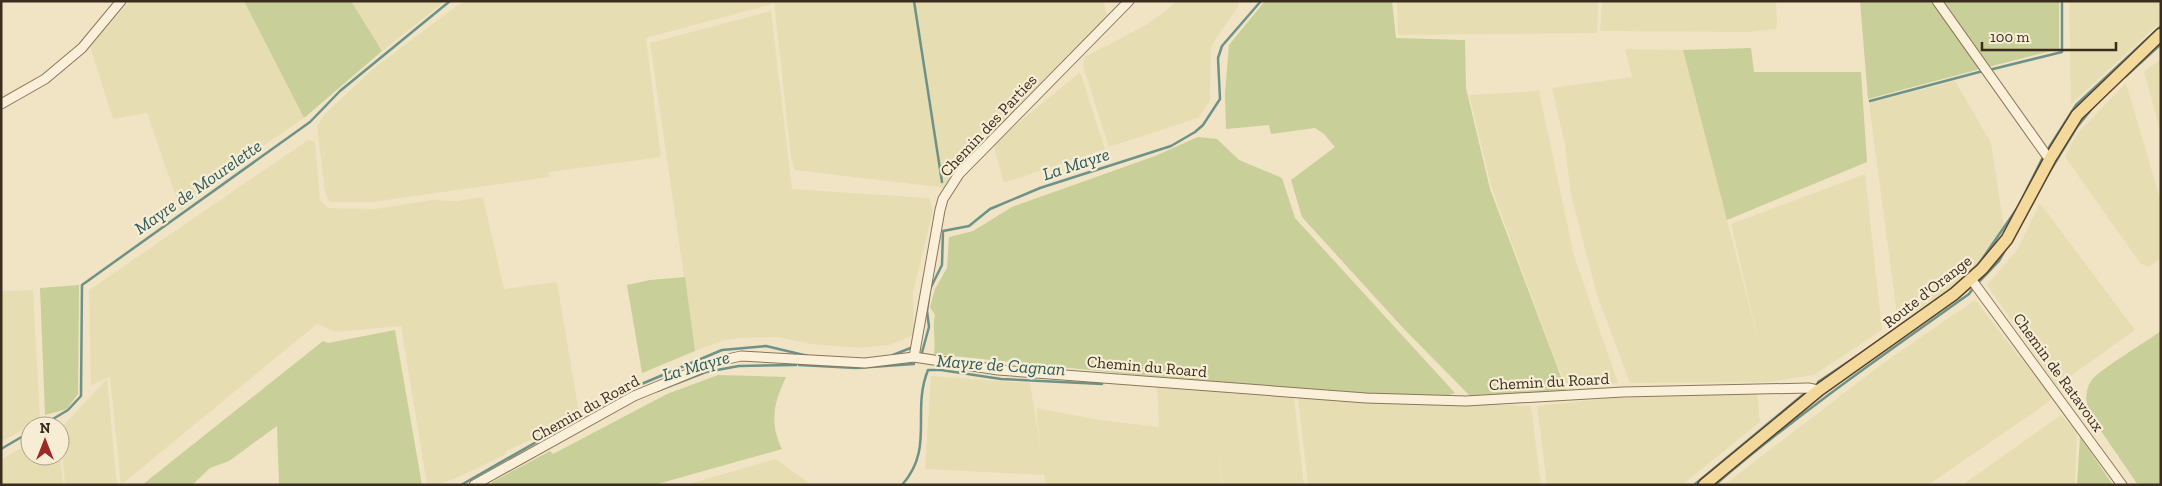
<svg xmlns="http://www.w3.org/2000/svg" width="2162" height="486" viewBox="0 0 2162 486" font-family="'Zilla Slab',serif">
<rect width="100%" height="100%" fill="#f0e4c5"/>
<g fill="#e6deb2">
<polygon points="130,1 244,1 304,118 225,172 181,211 147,113 113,119 90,47"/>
<polygon points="351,1 445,1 382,51"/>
<polygon points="467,1 771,1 772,4 646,38 661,157 549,172 549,177 373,202 330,202 325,192 317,126 325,114 373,69 455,7"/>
<polygon points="774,1 1104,1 1107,17 1019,104 957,170 946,188 795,170 791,158"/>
<polygon points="1178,1 1237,1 1239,5 1211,46 1210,101 1198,118 1109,147 1083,66 1085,57 1148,24"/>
<polygon points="1397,1 1598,1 1597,33 1398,35"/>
<polygon points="1602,1 1776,1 1777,29 1747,32 1600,31"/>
<polygon points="2069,1 2161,1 2161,22 2071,104"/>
<polygon points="771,11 792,189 930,198 933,211 913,293 914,335 889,345 859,348 811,344 778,337 738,338 725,340 695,351 650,43"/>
<polygon points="1625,49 1683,50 1760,347 1731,224 1865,174 1882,330 1814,375 1769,382 1630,383 1597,295 1571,195 1565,145 1552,88 1632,77"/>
<polygon points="2161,59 2161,134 2144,72"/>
<polygon points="1080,72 1105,149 1004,183 993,144"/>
<polygon points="1955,81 1991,143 2004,227 1970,275 1898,323 1869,103"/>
<polygon points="2126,83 2161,202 2161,258 2149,267 2141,264 2065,157 2077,134"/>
<polygon points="1539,91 1574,256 1618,383 1569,389 1557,365 1492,189 1469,95"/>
<polygon points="308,140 315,142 320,200 328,208 375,209 432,200 456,201 483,197 504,289 557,282 579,413 556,429 506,451 506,454 459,477 437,485 427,485 401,326 336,332 317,324 121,485 110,377 91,385 89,290"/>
<polygon points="2040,203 2135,330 2057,386 1987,285 2017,250"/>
<polygon points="33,290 40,420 1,442 1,291"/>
<polygon points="1975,300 2052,398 2046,404 1928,485 1724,485 1882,364"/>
<polygon points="931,376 1030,383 1041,451 1036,408 1100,420 1159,427 1157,386 1294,398 1304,485 1223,485 1218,451 1222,485 1046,485 1044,475 925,469"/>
<polygon points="107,379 117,485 65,485 60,429"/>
<polygon points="1757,394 1760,422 1682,485 1547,485 1537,406 1613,398"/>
<polygon points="1298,398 1531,406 1541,485 1308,485"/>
<polygon points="2061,415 2077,432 2075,485 1962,485"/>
<polygon points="30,443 30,456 60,456 63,485 1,485 1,460"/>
<polygon points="776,459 812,485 685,485"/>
</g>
<g fill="#c8cf98">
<polygon points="244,1 351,1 382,51 304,118"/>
<polygon points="1265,1 1392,1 1396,38 1465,40 1466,88 1490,189 1566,390 1472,398 1403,328 1302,217 1291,180 1335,147 1324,134 1315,128 1271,134 1269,125 1226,129 1225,94 1229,45"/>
<polygon points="1860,1 1931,1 1980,69 1868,99"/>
<polygon points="1942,1 2059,1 2059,49 1988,67"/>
<polygon points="1751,48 1754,72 1861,72 1867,162 1727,220 1683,50"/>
<path d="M1198,137L1217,139L1239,160L1282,178L1295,218L1455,393L1444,397L1294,391L934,354C936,339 932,329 935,315L930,307L935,289L947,268L949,237L973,231L1012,207L1155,156Z"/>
<polygon points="685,277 695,351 642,373 627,285 650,280"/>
<polygon points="79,285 78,394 67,409 45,415 40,288"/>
<polygon points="395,330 422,485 279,485 277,426 229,461 210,468 192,485 142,485 323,341 328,343"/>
<path d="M2161,331V485H2138L2090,415C2086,404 2084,392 2091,381C2100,369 2146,342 2161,331Z"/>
<path d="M718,375L786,377C774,402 769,423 782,449L654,485H492V482L550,451L553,454L667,394Z"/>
<polygon points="2080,437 2113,485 2077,485"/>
</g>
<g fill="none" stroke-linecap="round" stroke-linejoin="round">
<g stroke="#6d9289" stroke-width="2.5">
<polyline points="914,1 942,182"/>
<polyline points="1989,70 2062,52 2062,1"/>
<polyline points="2125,77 2161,44"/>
<polyline points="1870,101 1983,71"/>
<polyline points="2048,149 2076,105 2161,26"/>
<polyline points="1978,265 2018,207 2043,157"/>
<polyline points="1978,283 1999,261 2050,171 2077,127 2095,105"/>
<polyline points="893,355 913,347"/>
<polyline points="921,356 929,327 927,311 930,289 942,265 943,231 969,226 990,209 1040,188 1171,146 1195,132 1203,125 1220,99 1218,58 1222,46 1261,1"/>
<polyline points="799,365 856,368 914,364"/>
<polyline points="1818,382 1869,348"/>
<polyline points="657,391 706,372 739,366 796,365"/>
<polyline points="590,412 632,388 722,350 766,346 808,356"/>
<polyline points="41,426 68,410 81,396 82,285 310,122 340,91 450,1"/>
<polyline points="1,449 30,432"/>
<polyline points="461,485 582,416"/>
<path d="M902,485C935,448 911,412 928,370H941L1001,379L1102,384"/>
<polyline points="1694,485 1805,393"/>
<path d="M1715,485C1795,416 1883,355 1969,294L1974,287"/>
</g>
<defs>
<g id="minor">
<polyline points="1937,1 2047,156 2051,157"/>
<polyline points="1,104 45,79 82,48 121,1"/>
<polyline points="1971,279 2122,485"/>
<polyline points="914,357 940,210 943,199 959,174 1129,1"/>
<polyline points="474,485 634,396 719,361 741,356 865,363 914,357 998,370 1366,398 1466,401 1623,392 1808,388 1819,390"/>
</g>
<polyline id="major" points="1704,485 1819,390 1954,294 1982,269 2007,239 2051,157 2077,115 2161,34"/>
</defs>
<use href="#minor" stroke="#8c755a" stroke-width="11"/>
<use href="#major" stroke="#59432e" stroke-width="14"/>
<use href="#minor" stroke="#faf0d9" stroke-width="9"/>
<use href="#major" stroke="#f4d99c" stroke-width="11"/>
</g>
<g text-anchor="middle" stroke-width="4.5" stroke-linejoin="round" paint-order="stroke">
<g font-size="16" fill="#3b2d1e" stroke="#f7edd5">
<text transform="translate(988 125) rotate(-47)" y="6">Chemin des Parties</text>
<text transform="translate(1927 291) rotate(-38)" y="6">Route d'Orange</text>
<text transform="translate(1147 366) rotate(5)" y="6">Chemin du Roard</text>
<text transform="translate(2059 372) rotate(54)" y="6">Chemin de Ratavoux</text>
<text transform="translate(1549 381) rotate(-3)" y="6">Chemin du Roard</text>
<text transform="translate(585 408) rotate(-29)" y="6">Chemin du Roard</text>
</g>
<g font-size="18" font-style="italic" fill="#2d5b59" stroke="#f7edd5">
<text transform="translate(1076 164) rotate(-18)" y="6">La Mayre</text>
<text transform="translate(198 187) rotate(-35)" y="6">Mayre de Mourelette</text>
<text transform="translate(1001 365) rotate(4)" y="6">Mayre de Cagnan</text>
<text transform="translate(696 366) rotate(-16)" y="6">La Mayre</text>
</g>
</g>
<rect width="2162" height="486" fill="none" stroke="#3b2d1e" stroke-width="5"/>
<g transform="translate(45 441)"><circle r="24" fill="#f7edd5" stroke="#aca08c"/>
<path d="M0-4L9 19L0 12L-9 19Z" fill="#9d2828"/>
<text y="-8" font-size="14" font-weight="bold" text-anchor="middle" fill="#3b2d1e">N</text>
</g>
<path d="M1982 42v8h134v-8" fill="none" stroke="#3b2d1e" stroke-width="2.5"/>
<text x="1990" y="42" font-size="15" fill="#3b2d1e" stroke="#f7edd5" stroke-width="4" paint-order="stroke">100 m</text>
</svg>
